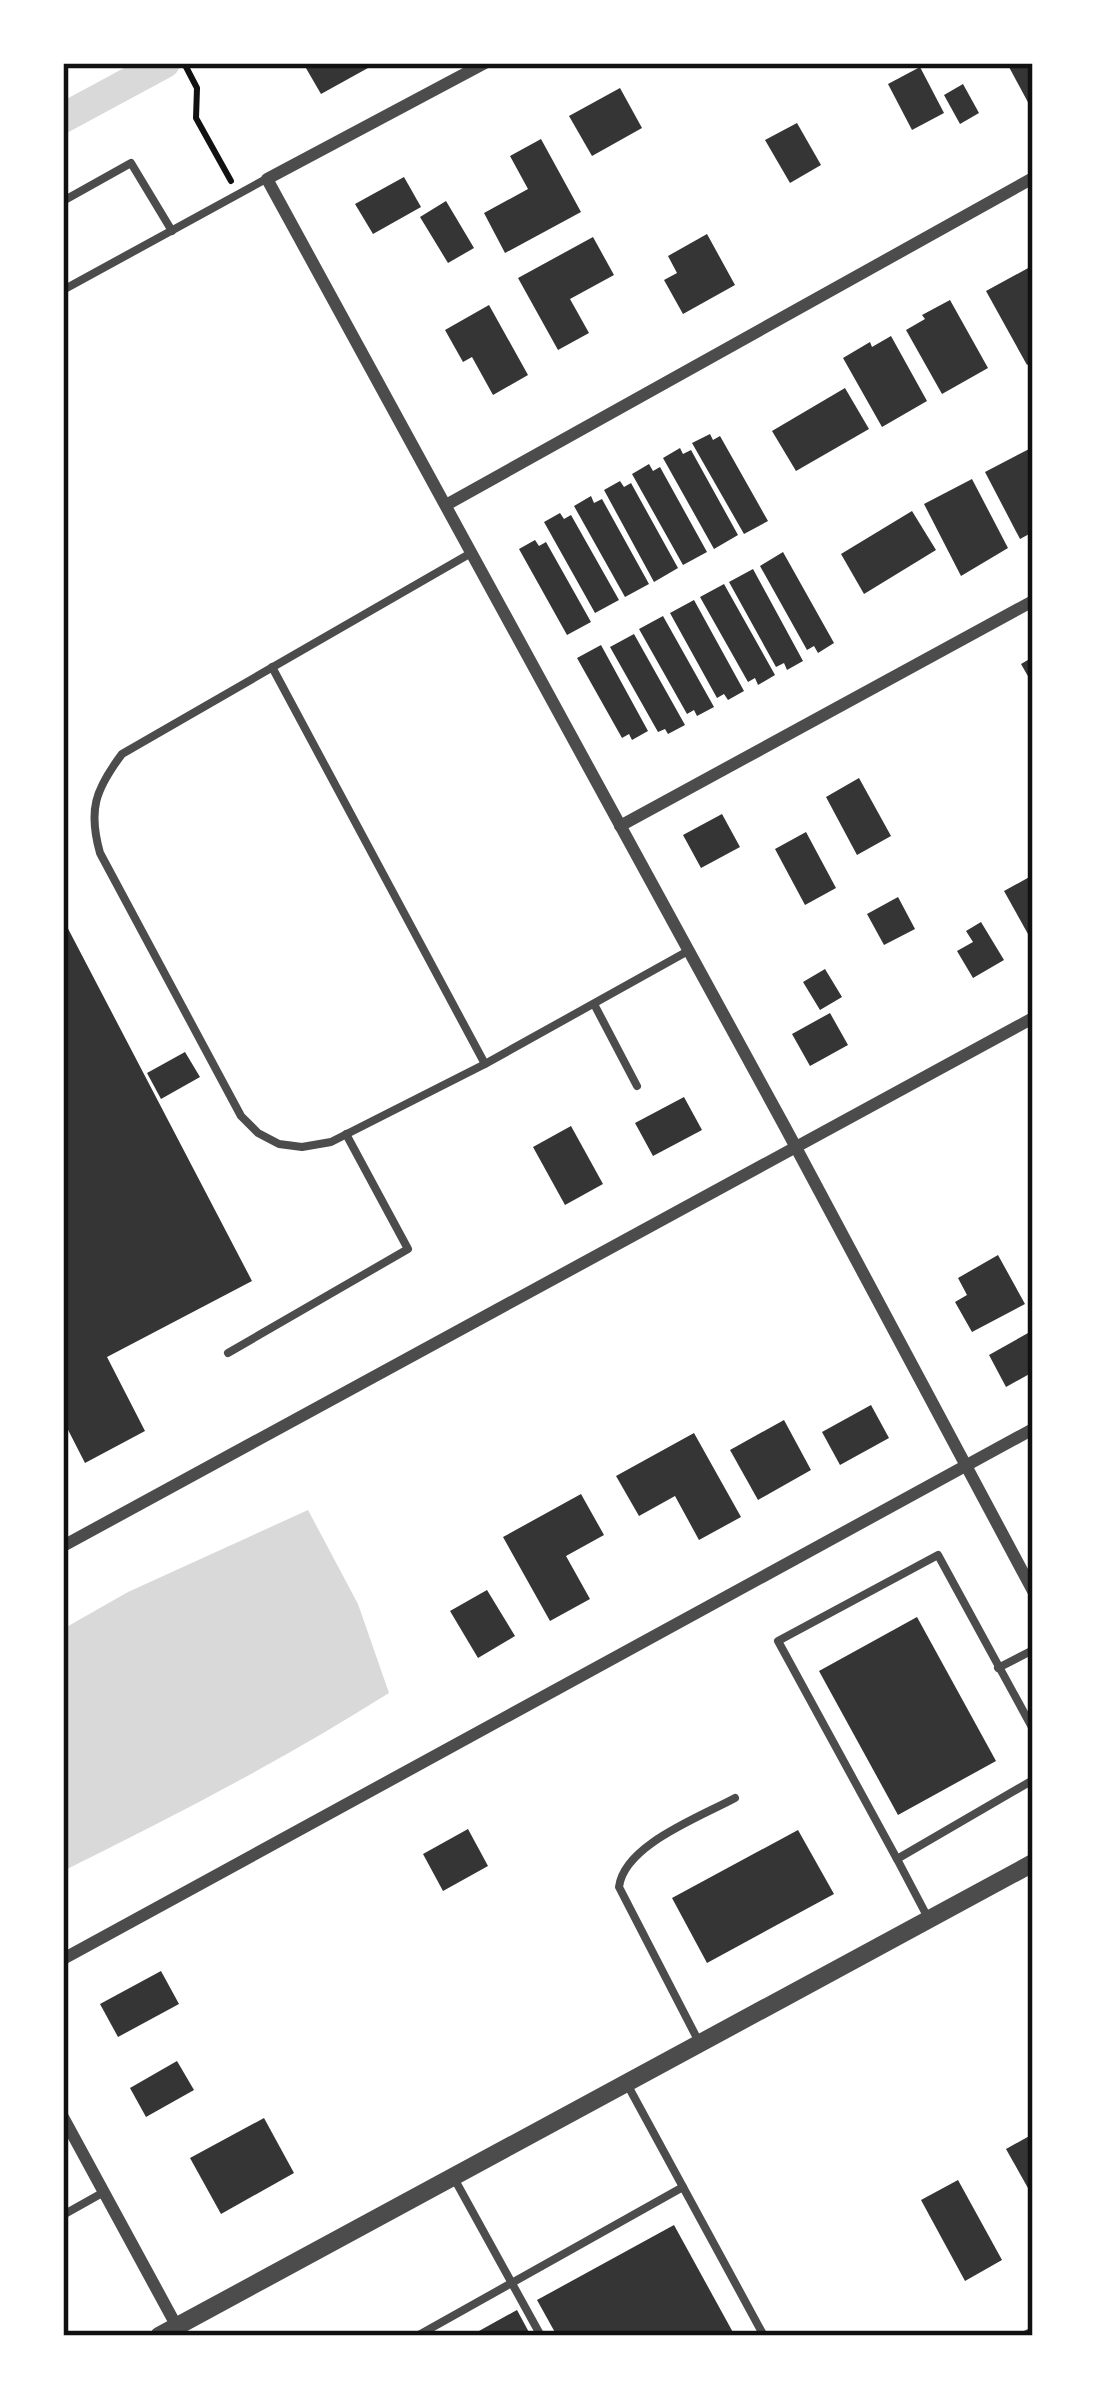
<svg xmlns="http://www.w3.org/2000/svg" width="1096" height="2399" viewBox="0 0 1096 2399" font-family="Jost,sans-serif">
<rect width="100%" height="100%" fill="#fff"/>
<path fill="#d9d9d9" d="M308,1510L358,1604L389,1693C284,1759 175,1816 63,1871V1629L128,1592Z"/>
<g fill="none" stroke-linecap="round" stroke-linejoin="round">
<polyline stroke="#d9d9d9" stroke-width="30" points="63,118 165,63"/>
</g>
<g fill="#353535">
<polygon points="303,63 377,63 321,94"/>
<polygon points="1016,63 1033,63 1033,104 1030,106 1009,67"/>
<polygon points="920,67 944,113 912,130 888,84"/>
<polygon points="963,84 979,113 960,124 944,95"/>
<polygon points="620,88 642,128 592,156 569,116"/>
<polygon points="797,123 821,165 790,183 765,140"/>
<polygon points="541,139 581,212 505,253 484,213 528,189 510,156"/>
<polygon points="404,177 421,207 373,234 355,204"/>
<polygon points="446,201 474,248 448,263 420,217"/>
<polygon points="707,234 735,285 683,314 664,280 677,273 668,256"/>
<polygon points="593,237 614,275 570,299 589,333 558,350 518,278"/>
<polygon points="1030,267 1033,273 1033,361 1027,365 986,291"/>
<polygon points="950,300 988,368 942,394 906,330 925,319 922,315"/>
<polygon points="489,305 528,375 493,395 472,357 463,362 445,330"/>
<polygon points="891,336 927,401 882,427 843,358 870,342 872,347"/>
<polygon points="845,388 869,429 796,471 772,431"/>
<polygon points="710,434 713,440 720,436 768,521 744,534 692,443"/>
<polygon points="1033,447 1033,532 1020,539 985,472"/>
<polygon points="680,448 683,454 691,450 738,535 714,549 663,458"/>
<polygon points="649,464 653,471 660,467 707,552 683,565 632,474"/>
<polygon points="972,479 1008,548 961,576 924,504"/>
<polygon points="620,481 624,487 631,483 678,568 654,582 604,490"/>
<polygon points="591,496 594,503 602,499 649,584 625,597 574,506"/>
<polygon points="912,511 936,550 864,594 841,554"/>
<polygon points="560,513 564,519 571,515 619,600 595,613 544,522"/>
<polygon points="535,540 539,546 546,542 591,622 567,635 519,549"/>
<polygon points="783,552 834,643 818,653 814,646 807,650 760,566"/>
<polygon points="753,569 803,661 787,670 784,663 776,667 729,582"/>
<polygon points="724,584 775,675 758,685 755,678 748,682 700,597"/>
<polygon points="694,600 744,691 728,700 724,694 717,698 670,613"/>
<polygon points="663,616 714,707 697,716 694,710 687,714 639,629"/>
<polygon points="634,634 685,725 668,734 665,729 658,732 610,647"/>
<polygon points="601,645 648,731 632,740 629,734 622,738 577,658"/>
<polygon points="1033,657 1033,685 1021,664"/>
<polygon points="859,778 891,836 857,855 826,797"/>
<polygon points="722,814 740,847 701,868 683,835"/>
<polygon points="806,832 836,888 805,905 775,849"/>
<polygon points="1033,875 1033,943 1004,891"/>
<polygon points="898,897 915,929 884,945 867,914"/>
<polygon points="63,919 252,1281 107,1357 145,1431 85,1463 63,1420"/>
<polygon points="981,922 1004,960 973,978 957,951 973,942 966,931"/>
<polygon points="825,969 842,997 820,1010 803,982"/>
<polygon points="830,1013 848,1045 810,1066 792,1034"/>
<polygon points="185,1052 200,1077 161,1099 147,1073"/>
<polygon points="684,1097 702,1130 653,1156 635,1123"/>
<polygon points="571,1126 603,1184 565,1205 533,1147"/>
<polygon points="998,1255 1025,1304 972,1332 955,1302 967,1295 958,1278"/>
<polygon points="1028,1333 1033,1342 1033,1372 1006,1387 989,1355"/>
<polygon points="871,1405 889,1438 840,1465 822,1432"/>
<polygon points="784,1420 811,1470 758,1500 730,1450"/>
<polygon points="694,1433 741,1517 699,1540 675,1496 639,1516 616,1476"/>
<polygon points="581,1494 604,1535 566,1556 590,1599 550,1621 503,1537"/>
<polygon points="487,1590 515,1636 478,1658 450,1611"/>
<polygon points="917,1617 996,1761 898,1815 819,1671"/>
<polygon points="468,1829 488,1866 443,1891 423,1854"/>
<polygon points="798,1830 834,1894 707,1963 672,1898"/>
<polygon points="161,1971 179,2004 118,2037 100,2004"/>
<polygon points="177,2061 194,2090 146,2117 130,2088"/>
<polygon points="264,2118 294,2173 221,2214 190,2158"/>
<polygon points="1033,2134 1033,2197 1006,2149"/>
<polygon points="958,2180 1002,2260 965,2281 921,2200"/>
<polygon points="674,2225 735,2336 557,2336 537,2300"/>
<polygon points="517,2310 531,2336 470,2336"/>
</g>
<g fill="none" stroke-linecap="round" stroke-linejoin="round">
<polyline stroke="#111" stroke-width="6" points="184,63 197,88 196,118 231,181"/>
<g stroke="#4c4c4c" stroke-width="8">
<polyline points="63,201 131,163 172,231"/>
<polyline points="63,290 266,179"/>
<path d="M471,553L122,754C95,790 88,810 100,853L241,1116L258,1133L279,1144L302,1147L331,1142L485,1064L688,951"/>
<polyline points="272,667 485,1064"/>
<polyline points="594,1004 637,1086"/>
<polyline points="228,1353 408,1249 346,1134"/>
<polyline points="998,1668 1033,1650"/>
<polyline points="1033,1729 938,1555 778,1641 897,1859 1033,1780"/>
<polyline points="897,1859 927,1916"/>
<path d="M699,2042L619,1887C624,1845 700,1817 735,1798"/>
<polyline points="627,2084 764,2336"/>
<polyline points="455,2180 541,2336"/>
<polyline points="63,2215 104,2192"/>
<polyline points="417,2336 683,2187"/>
</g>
<g stroke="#4c4c4c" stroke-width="12">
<polyline points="485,63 267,179 785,1127 1033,1591"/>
<polyline points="446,505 1033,178"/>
<polyline points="620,826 1033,601"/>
<polyline points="63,1546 1033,1018"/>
<polyline points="63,1959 1033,1429"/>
<polyline points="63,2117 182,2336"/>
<polyline points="1027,2336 1033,2333"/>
</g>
<polyline stroke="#4c4c4c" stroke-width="18" points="159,2336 1033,1863"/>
</g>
<rect width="1096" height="2399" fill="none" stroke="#ffffff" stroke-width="132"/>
<rect x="66" y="66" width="964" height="2267" fill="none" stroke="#111" stroke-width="4.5"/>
</svg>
